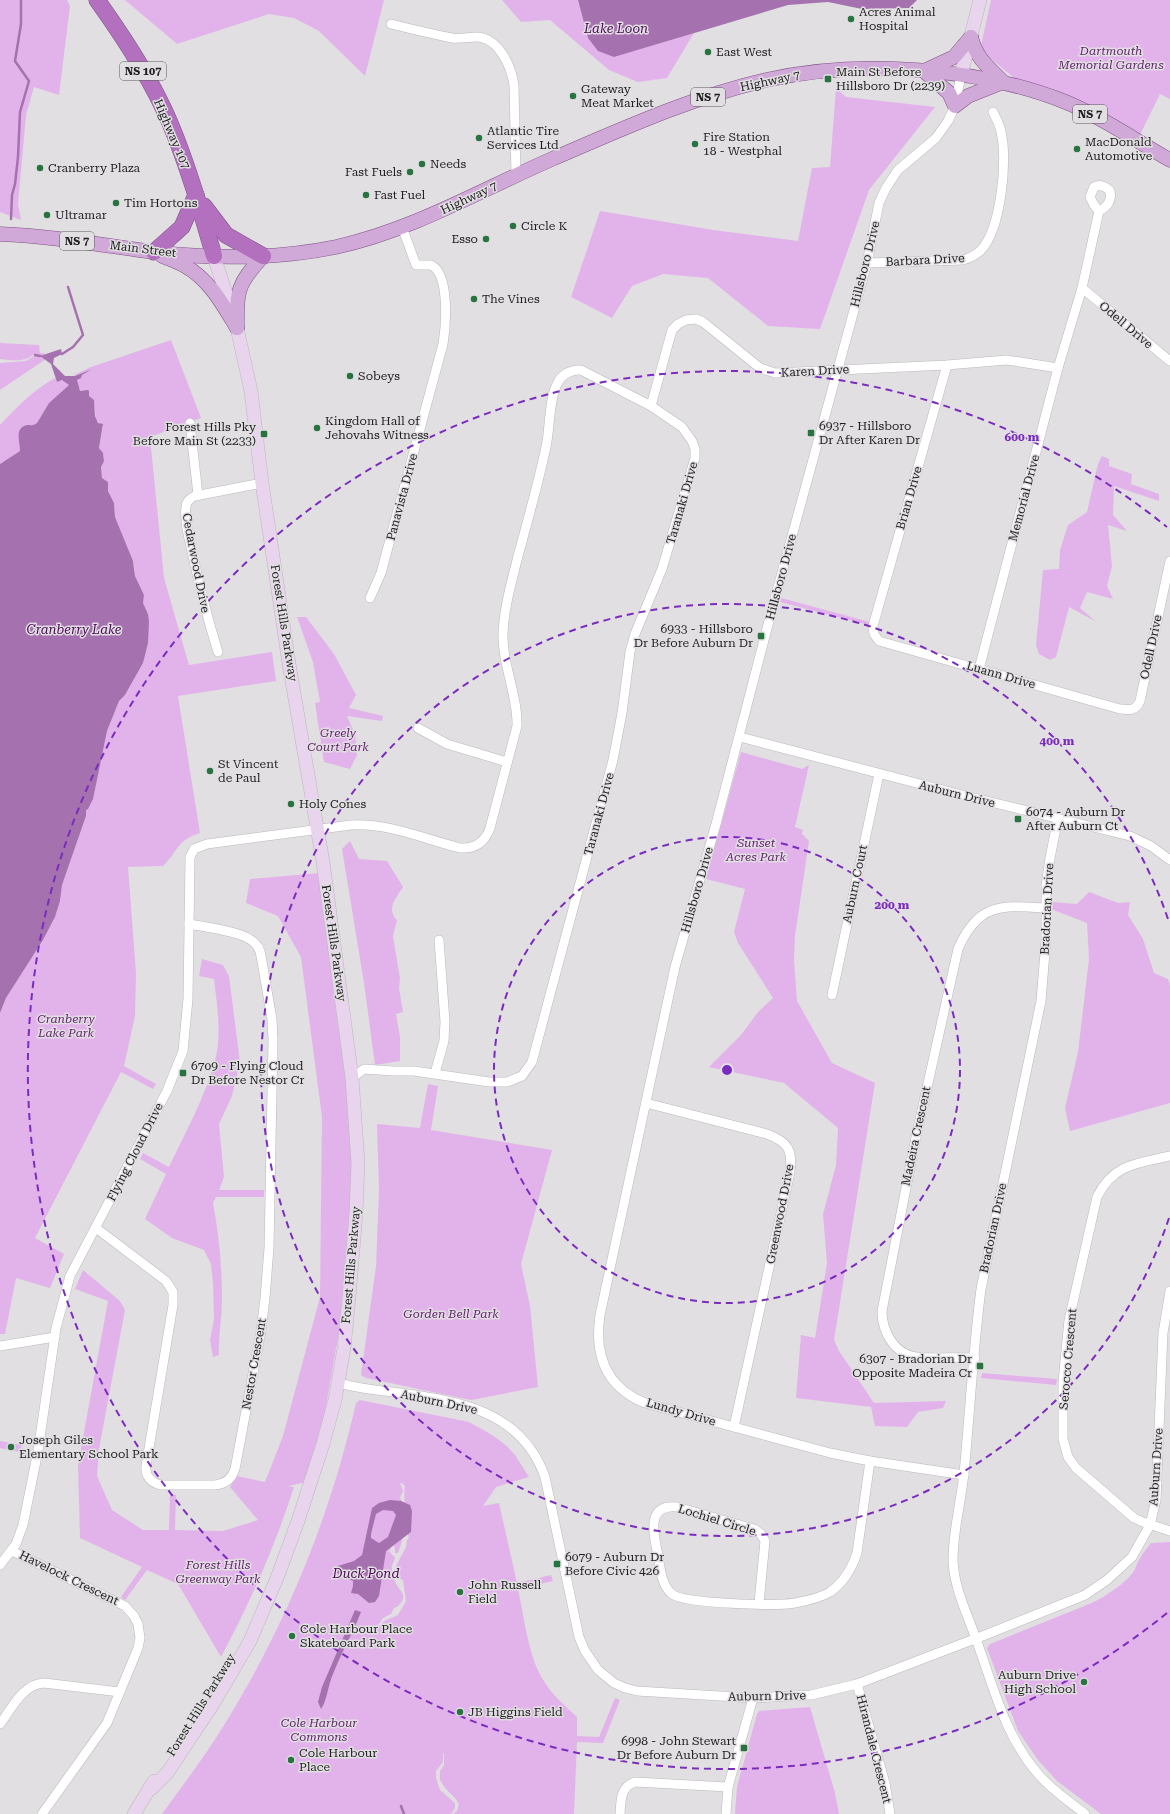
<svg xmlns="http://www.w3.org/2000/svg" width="1170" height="1814" viewBox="0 0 1170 1814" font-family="'Roboto Serif',serif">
<rect width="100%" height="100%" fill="#e1dfe2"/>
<g fill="#e2b3ea" fill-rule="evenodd">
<polygon points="0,0 67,0 70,6 59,95 34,87 26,115 18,204 21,220 0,212"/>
<polygon points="125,0 384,0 365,76 319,31 294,18 269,14 177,44"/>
<polygon points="502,0 578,0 588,38 614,57 694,33 667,78 638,82 609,70 550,20 521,22"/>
<polygon points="991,0 1170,0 1170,99 1160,94 1138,139 1024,86 980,50"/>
<polygon points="836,88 846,97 935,107 869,190 820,329 768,326 708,278 663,274 632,286 612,318 571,297 600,211 713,230 798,241 812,168 830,167"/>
<path d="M171,340L201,418L150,437L164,578L189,665L272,652L276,681L178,696L200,833C175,841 179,851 163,866L128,867L136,973L135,1016L124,1066L156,1084L153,1089L121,1072L35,1238L64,1254L50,1288L16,1278L5,1334H0V1013L6,998L43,940L55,917L60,901L62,885L86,816V810L91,803L107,731L119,701L125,695L143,663L148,614L143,603L144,595L135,576L134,564L115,517L114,503L108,491V482L102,478L101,467L104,459L103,453L99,448L103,426C89,418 101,406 89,396V391H80L76,383L77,380L81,378L82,375L92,369L75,376L74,375L91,367Z"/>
<path d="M0,343L39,345L40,353H44L46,359L0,390V363L26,361L37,354H34C25,363 11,360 0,359Z"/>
<path d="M55,378L57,382L62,380L69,385L49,403L37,423L34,425L25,426L20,451L0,464V425C17,407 33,390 55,378Z"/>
<polygon points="1102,456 1109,459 1109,466 1132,474 1131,484 1159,494 1159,501 1114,486 1113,515 1127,531 1108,525 1112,566 1107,586 1113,599 1087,592 1080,608 1095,621 1069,607 1056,657 1050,660 1039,654 1036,645 1043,570 1059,569 1060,550 1068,525 1087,512 1098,464"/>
<polygon points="781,598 870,622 869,625 780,602"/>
<polygon points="297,617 306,617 334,654 356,695 349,708 383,716 382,721 347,716 355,734 357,755 350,769 324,762 315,703 320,702 313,662"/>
<polygon points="741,752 802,769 809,765 795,827 803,830 802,834 809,841 795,936 794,960 797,1001 832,1063 875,1083 834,1340 839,1351 874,1403 946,1401 943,1408 918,1412 907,1427 875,1426 871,1407 796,1398 801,1335 815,1338 827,1263 823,1214 836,1165 838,1128 784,1083 709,1067 741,1035 758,1012 773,998 738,943 734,932 745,889 706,879"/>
<path d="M350,841L359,859L387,861L403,887C396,898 386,909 397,920L393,936L400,978L399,988L403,1012L396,1014L400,1037V1061L375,1065L364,983L342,849Z"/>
<path d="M320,873L355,1148L351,1263L321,1435L307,1482L288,1486L294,1487C275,1546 250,1603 221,1657L178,1584L147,1570L125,1600L121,1597L142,1567L80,1538L78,1465L108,1301L75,1289L83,1270L120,1301L125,1310L99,1449L97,1476L112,1510L143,1530H169L170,1494L176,1495L175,1530L223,1531L258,1520L230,1487L237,1476L265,1482L283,1436L320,1297L322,1117L301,957L278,916L246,903L250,879Z"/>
<polygon points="1089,892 1118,903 1130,902 1128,915 1143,939 1154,973 1168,979 1170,985 1170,1103 1070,1131 1065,1108 1078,1052 1089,959 1087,923 1051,909 1052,902 1077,904"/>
<path d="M202,959L223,965L229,976L240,1062L232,1096L219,1124L224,1177L219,1190H264V1197H216L213,1203C219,1235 222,1267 222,1299C222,1318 218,1336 219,1355L213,1357L210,1340L214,1319L213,1283L211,1264L204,1250L172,1238L145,1219L166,1174L140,1159L143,1153L169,1167C185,1133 205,1097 215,1061C222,1034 217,1005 214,979L199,976Z"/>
<polygon points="428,1084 438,1086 431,1130 552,1150 521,1264 530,1306 538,1387 471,1400 366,1378 361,1375 376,1266 379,1190 377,1124 420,1128"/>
<polygon points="982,1373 1057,1379 1056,1385 981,1378"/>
<path d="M360,1400L469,1422C487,1432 502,1439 515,1455C520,1462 524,1470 529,1477L496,1487L483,1506L499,1503L517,1583L551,1575L553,1581L518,1589C524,1616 528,1654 542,1678C551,1694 564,1705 577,1717V1736L599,1737L615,1698L620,1700L603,1743L577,1742L574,1814H453L457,1811L459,1804L455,1798L445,1788L440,1780V1771L444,1765V1754L443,1753V1762L436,1771V1778L440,1790L455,1803V1808L451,1814H162C182,1786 203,1759 221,1730C284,1630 330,1518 356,1403ZM400,1483H402L405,1486C403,1491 406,1532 409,1538L407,1540L406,1547L396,1566L395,1572L398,1578L403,1580L406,1601L398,1615L384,1621L376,1629L374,1633L371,1632L372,1629L378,1625L383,1618L391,1614L394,1608L398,1606L403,1600V1594L396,1584L392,1572V1566L395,1558L389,1551L393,1545L395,1548V1553H398C405,1536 408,1514 400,1497L403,1491Z"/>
<polygon points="0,1441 22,1445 20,1452 0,1448"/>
<path d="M1170,1542V1814H1101L1057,1781L1038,1760L1018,1731L987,1648L990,1644L1094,1602C1106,1596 1129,1581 1135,1569C1139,1558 1144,1552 1151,1543Z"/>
<polygon points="810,1707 835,1793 839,1814 735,1814 737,1787 757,1714 759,1711"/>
</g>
<g fill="#a571ae" fill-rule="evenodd">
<polygon points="578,0 917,0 909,8 862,9 828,2 788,5 614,57 598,51 588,38"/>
<path d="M61,349L62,354L54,358L53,364L65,376H75L92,369L82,375L81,378L77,380L80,391L88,390L89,391V396L94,400L95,416L98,423L103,424L99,448L103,453L104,461L101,467L102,478L108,482V491L114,503L115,517L133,561L135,576L144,595L143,603L148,614L149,622L148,643L143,663L125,695L119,701L107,731L93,799L88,809L86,810V816L62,885L60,901L55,917L43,940L6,998L0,1013V464L20,451C20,441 14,428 27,425C32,425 33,426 37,423L49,403L69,385L62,380L57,382L51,364L40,356Z"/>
<path d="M390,1500L401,1501L410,1505L412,1511L411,1532L386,1551L379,1596L375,1602L369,1603L358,1594L351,1593L353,1586V1581L337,1573L336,1570L338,1566L354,1561L362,1555L372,1508L379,1503ZM383,1510L393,1511L396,1515L388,1537L379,1543L371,1538V1534L376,1514Z"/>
<path d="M355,1610L361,1612C353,1633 341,1653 333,1674C328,1685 327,1701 321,1709L318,1702L322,1687Z"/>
</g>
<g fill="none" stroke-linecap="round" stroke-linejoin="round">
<g stroke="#a571ae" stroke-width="2.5">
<polyline points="11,219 12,195 15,184 18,157 20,112 29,81 15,61 21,24 21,0"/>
<polyline points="62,354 73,347 83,335 68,287"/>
<polyline points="35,355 40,356"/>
<polyline points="401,1806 404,1814"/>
</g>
<defs>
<g id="street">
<path d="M391,24C411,29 432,34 452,38C461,39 468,37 476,37C499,37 512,68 514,86L516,176"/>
<path d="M961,75L955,106L948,121L936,138L898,170L886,188L879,203L867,263L775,598L716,824L675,967L600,1315C594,1356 606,1387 645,1403L830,1453L870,1461L964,1475"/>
<path d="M867,263L963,260C970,258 976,255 981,250C1001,229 1008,159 1001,132C1000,125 996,118 993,112"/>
<polyline points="1082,288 1170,361"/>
<path d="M947,365L873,626L874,634L879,641L1120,709C1129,710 1136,711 1140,701L1170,561"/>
<polyline points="651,406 672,330 678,324 686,320 696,319 703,322 760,368 775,373 947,365 1007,360 1058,368"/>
<polyline points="190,423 198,495"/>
<path d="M370,598L381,573L443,344C446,326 450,274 431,265H416L402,227"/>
<path d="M218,652C208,620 200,589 193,556C190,541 184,523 186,507C186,502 190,498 195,496L262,483"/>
<path d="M979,669L1058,368L1082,288L1099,211C1108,207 1112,200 1110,191C1105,186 1100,184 1094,187L1090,197L1094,205L1099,211"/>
<polyline points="418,728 447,744 507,762"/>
<polyline points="740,737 962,795 1130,836 1151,846 1170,860"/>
<path d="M1058,818L1050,858L1046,886V940L1041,1001L981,1289C973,1350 970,1412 964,1473C961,1502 953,1531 953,1560C954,1588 967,1613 976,1639C993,1685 1005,1737 1039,1775C1052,1790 1070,1802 1085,1814"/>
<polyline points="832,995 879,774"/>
<polyline points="435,1073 444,1041 445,1022 439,940"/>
<path d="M646,1103L767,1134C788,1142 793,1150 790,1172L734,1427"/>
<path d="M1170,1156C1138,1163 1113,1164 1097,1197L1069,1320L1063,1382V1439L1068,1457L1076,1468L1134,1518L1143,1522L1170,1531"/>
<path d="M96,1228L166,1281L173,1292V1305L146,1466C145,1476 151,1483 161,1485H215C225,1484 232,1479 235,1469L261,1331L265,1298L269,1248L273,1040L272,1019L261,956C260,949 257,944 251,940C239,931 204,927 189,924"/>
<polyline points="0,1346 55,1337"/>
<path d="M975,1358C955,1357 934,1359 916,1357C894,1354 882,1331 882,1311L916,1137L958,949C978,903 1001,905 1045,908"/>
<path d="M337,1382C357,1389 378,1390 400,1393C461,1401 522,1412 545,1477L579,1637L585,1651L598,1670L614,1683L625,1688L637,1691L753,1698L811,1695L857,1684L985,1635L1085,1595L1107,1580L1132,1557L1150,1525L1156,1500L1163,1333L1170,1291"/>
<polyline points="12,1551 125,1606 134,1616 138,1624 140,1638 138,1648 107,1723 42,1814"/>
<path d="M0,1565L16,1544L23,1525L38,1451L56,1328L70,1276L167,1091L183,1051L188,999L190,857L194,849L207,844L351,825C389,823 424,839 460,848C475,849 485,842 490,828L517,726C518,695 502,665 503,633C504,607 512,581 518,556C528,520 538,484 546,447C550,429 549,399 557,384C561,375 571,369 581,370L651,406L682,427L692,441L695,449V458L662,569L635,634L630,652L622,713L613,760L532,1062L522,1076L507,1082H489L414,1071H393L364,1069L352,1078"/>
<path d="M759,1603L765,1541L761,1534L754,1529L677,1507C645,1504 654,1536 658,1555C660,1567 661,1585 672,1594C684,1604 777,1606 795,1603C806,1601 820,1598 830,1592C843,1583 852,1568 857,1553L870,1461"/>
<polyline points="857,1684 885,1783 890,1814"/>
<path d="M0,1724C12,1708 23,1684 44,1683L120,1692"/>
<path d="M620,1814C621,1801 620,1787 635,1782L728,1787"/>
<polyline points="726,1814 728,1787 753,1698"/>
</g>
<g id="secondary">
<polyline points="961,75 980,0"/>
<polyline points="151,1789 168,1772 183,1749 213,1704 250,1641 277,1578 298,1521 323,1444 335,1400 344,1348 349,1298 356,1213 358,1163 352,1078 323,862 290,670 262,483 251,391 237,328 214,256"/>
<polyline points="134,1814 154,1781"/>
</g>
<g id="primary">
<path d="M971,37C977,60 987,65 1003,82"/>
<polyline points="926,70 954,57 971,37"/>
<polyline points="924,71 949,93 955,106 968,96 1003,82"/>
<path d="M0,234C51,236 102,245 153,252C213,259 277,259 336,247C413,230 481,190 552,159C622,129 692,97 766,80C859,59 979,67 1068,103C1104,118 1136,141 1170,160"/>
<path d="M162,256C170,259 178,262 185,266C210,280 223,305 237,328"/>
<path d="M237,328C237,289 237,285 263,256"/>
</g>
<g id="highway">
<path d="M97,0C125,39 152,80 170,123C188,166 201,211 214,256"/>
<polyline points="204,206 226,235 263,256"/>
<polyline points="154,252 182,227 196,195"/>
</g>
</defs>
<use href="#street" stroke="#bab8bb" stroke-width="10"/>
<use href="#secondary" stroke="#bab8bb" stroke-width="14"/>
<use href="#primary" stroke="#7f5386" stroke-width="15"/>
<use href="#highway" stroke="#7f5386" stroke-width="17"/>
<use href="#street" stroke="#fff" stroke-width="9"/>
<use href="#secondary" stroke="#e8d4ec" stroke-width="13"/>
<use href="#primary" stroke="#d1a9d8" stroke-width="14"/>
<use href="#highway" stroke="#b270be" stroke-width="16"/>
</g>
<g fill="none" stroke="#7b2cbf" stroke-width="2" stroke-dasharray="7 5">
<circle cx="727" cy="1070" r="233"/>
<path d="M1169 1218A466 466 0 1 1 1169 922"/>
<path d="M1167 1613A699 699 0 1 1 1167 527"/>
</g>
<g fill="#297341" stroke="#e1dfe2" stroke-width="1.5">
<circle cx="851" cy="19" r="4"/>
<circle cx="708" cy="52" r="4"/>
<rect x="824" y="75" width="8" height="8" rx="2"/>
<circle cx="573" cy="96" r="4"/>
<circle cx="479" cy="138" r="4"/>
<circle cx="695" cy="144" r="4"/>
<circle cx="1077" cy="149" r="4"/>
<circle cx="422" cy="164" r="4"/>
<circle cx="40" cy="168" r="4"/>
<circle cx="410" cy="172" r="4"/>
<circle cx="366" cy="195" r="4"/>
<circle cx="116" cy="203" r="4"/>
<circle cx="47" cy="215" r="4"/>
<circle cx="513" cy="226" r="4"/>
<circle cx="486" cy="239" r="4"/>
<circle cx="474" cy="299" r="4"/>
<circle cx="350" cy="376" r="4"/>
<circle cx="317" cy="428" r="4"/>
<rect x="807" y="429" width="8" height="8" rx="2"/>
<rect x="260" y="430" width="8" height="8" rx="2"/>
<rect x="757" y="632" width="8" height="8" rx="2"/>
<circle cx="210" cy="771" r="4"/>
<circle cx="291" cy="804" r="4"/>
<rect x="1014" y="815" width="8" height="8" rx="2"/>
<rect x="179" y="1069" width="8" height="8" rx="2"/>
<rect x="976" y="1362" width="8" height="8" rx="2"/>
<circle cx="11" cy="1447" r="4"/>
<rect x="553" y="1560" width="8" height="8" rx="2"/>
<circle cx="460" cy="1592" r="4"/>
<circle cx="292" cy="1636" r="4"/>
<circle cx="1084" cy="1682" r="4"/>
<circle cx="460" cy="1712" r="4"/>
<rect x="740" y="1744" width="8" height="8" rx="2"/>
<circle cx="291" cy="1760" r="4"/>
</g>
<g text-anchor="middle" stroke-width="3" stroke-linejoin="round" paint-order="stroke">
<g fill="#e1dfe2" stroke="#59585a" stroke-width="1">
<rect x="120" y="62" width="46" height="18" rx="3"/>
<rect x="691" y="88" width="34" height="18" rx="3"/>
<rect x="1073" y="105" width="34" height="18" rx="3"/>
<rect x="60" y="232" width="34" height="18" rx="3"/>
</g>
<g font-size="11" font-weight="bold" fill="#1f1e1f">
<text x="143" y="75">NS 107</text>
<text x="708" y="101">NS 7</text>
<text x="1090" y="118">NS 7</text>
<text x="77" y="245">NS 7</text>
</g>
<g font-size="12" fill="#1f1e1f" stroke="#e1dfe2" text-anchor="start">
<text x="859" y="16">Acres Animal<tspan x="859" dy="14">Hospital</tspan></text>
<text x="716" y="56">East West</text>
<text x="836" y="76">Main St Before<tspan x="836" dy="14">Hillsboro Dr (2239)</tspan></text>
<text x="581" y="93">Gateway<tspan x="581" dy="14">Meat Market</tspan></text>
<text x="487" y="135">Atlantic Tire<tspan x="487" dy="14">Services Ltd</tspan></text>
<text x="703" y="141">Fire Station<tspan x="703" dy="14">18 - Westphal</tspan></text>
<text x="1085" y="146">MacDonald<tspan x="1085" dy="14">Automotive</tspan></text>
<text x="430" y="168">Needs</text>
<text x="48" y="172">Cranberry Plaza</text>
<text x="402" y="176" text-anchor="end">Fast Fuels</text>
<text x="374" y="199">Fast Fuel</text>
<text x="124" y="207">Tim Hortons</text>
<text x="55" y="219">Ultramar</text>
<text x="521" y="230">Circle K</text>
<text x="478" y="243" text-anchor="end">Esso</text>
<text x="482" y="303">The Vines</text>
<text x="358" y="380">Sobeys</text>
<text x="325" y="425">Kingdom Hall of<tspan x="325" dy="14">Jehovahs Witness</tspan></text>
<text x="819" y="430">6937 - Hillsboro<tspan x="819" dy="14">Dr After Karen Dr</tspan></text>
<text x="256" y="431" text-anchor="end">Forest Hills Pky<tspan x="256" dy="14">Before Main St (2233)</tspan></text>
<text x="753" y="633" text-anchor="end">6933 - Hillsboro<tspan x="753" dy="14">Dr Before Auburn Dr</tspan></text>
<text x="218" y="768">St Vincent<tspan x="218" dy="14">de Paul</tspan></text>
<text x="299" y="808">Holy Cones</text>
<text x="1026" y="816">6074 - Auburn Dr<tspan x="1026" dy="14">After Auburn Ct</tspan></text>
<text x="191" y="1070">6709 - Flying Cloud<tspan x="191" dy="14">Dr Before Nestor Cr</tspan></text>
<text x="972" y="1363" text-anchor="end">6307 - Bradorian Dr<tspan x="972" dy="14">Opposite Madeira Cr</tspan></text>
<text x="19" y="1444">Joseph Giles<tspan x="19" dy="14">Elementary School Park</tspan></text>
<text x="565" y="1561">6079 - Auburn Dr<tspan x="565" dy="14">Before Civic 426</tspan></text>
<text x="468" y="1589">John Russell<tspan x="468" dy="14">Field</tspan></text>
<text x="300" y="1633">Cole Harbour Place<tspan x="300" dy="14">Skateboard Park</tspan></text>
<text x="1076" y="1679" text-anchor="end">Auburn Drive<tspan x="1076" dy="14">High School</tspan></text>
<text x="468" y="1716">JB Higgins Field</text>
<text x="736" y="1745" text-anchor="end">6998 - John Stewart<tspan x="736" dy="14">Dr Before Auburn Dr</tspan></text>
<text x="299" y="1757">Cole Harbour<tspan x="299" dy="14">Place</tspan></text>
</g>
<g font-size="12" font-style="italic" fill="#652470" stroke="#e1dfe2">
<text x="1111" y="55">Dartmouth<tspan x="1111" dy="14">Memorial Gardens</tspan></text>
<text x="338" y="737">Greely<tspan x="338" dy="14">Court Park</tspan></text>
<text x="756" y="847">Sunset<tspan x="756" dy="14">Acres Park</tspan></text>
<text x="66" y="1023">Cranberry<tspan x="66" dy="14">Lake Park</tspan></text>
<text x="451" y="1318">Gorden Bell Park</text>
<text x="218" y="1569">Forest Hills<tspan x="218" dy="14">Greenway Park</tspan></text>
<text x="319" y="1727">Cole Harbour<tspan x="319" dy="14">Commons</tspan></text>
</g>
<g font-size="12" fill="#1f1e1f" stroke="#e1dfe2">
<text transform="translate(770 81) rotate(-12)" y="4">Highway 7</text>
<text transform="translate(172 134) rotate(67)" y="4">Highway 107</text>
<text transform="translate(469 198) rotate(-25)" y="4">Highway 7</text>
<text transform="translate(143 249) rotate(7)" y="4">Main Street</text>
<text transform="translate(925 260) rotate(-3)" y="4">Barbara Drive</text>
<text transform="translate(865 264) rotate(-76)" y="4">Hillsboro Drive</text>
<text transform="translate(1126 325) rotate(40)" y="4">Odell Drive</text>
<text transform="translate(815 371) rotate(-3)" y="4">Karen Drive</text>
<text transform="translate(402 497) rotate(-75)" y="4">Panavista Drive</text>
<text transform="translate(909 498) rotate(-74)" y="4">Brian Drive</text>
<text transform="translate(1024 498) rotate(-75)" y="4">Memorial Drive</text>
<text transform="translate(682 503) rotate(-74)" y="4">Taranaki Drive</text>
<text transform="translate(196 563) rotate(79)" y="4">Cedarwood Drive</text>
<text transform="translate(781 577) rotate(-75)" y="4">Hillsboro Drive</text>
<text transform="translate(284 623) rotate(81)" y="4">Forest Hills Parkway</text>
<text transform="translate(1151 647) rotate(-78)" y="4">Odell Drive</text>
<text transform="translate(1001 675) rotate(16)" y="4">Luann Drive</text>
<text transform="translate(957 794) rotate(14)" y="4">Auburn Drive</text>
<text transform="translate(599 814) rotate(-75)" y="4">Taranaki Drive</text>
<text transform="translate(855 884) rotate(-78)" y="4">Auburn Court</text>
<text transform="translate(697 890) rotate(-74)" y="4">Hillsboro Drive</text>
<text transform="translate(1047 909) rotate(-87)" y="4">Bradorian Drive</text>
<text transform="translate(334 943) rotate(82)" y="4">Forest Hills Parkway</text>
<text transform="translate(916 1136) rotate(-78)" y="4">Madeira Crescent</text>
<text transform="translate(135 1152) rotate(-63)" y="4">Flying Cloud Drive</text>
<text transform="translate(780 1214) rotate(-79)" y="4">Greenwood Drive</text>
<text transform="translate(993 1228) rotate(-78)" y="4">Bradorian Drive</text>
<text transform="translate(351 1265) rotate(-85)" y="4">Forest Hills Parkway</text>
<text transform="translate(1068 1359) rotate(-85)" y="4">Serocco Crescent</text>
<text transform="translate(254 1364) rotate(-80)" y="4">Nestor Crescent</text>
<text transform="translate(439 1402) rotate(12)" y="4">Auburn Drive</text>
<text transform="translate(681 1412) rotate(16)" y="4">Lundy Drive</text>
<text transform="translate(1156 1467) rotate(-86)" y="4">Auburn Drive</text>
<text transform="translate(717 1520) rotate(17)" y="4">Lochiel Circle</text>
<text transform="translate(69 1578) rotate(26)" y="4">Havelock Crescent</text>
<text transform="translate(767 1696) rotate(-1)" y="4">Auburn Drive</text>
<text transform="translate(201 1705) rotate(-58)" y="4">Forest Hills Parkway</text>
<text transform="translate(874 1749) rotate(76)" y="4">Hirandale Crescent</text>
</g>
<g font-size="13" font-style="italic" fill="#4b0656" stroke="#e1dfe2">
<text x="616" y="33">Lake Loon</text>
<text x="74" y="634">Cranberry Lake</text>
<text x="366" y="1578">Duck Pond</text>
</g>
</g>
<circle cx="727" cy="1070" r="6" fill="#7b2cbf" stroke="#e1dfe2" stroke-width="2"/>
<g font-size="12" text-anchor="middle" font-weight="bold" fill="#7b2cbf" stroke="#e1dfe2" stroke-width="3" stroke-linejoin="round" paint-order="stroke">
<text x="1022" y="441">600 m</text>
<text x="1057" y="745">400 m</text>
<text x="892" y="909">200 m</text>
</g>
</svg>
